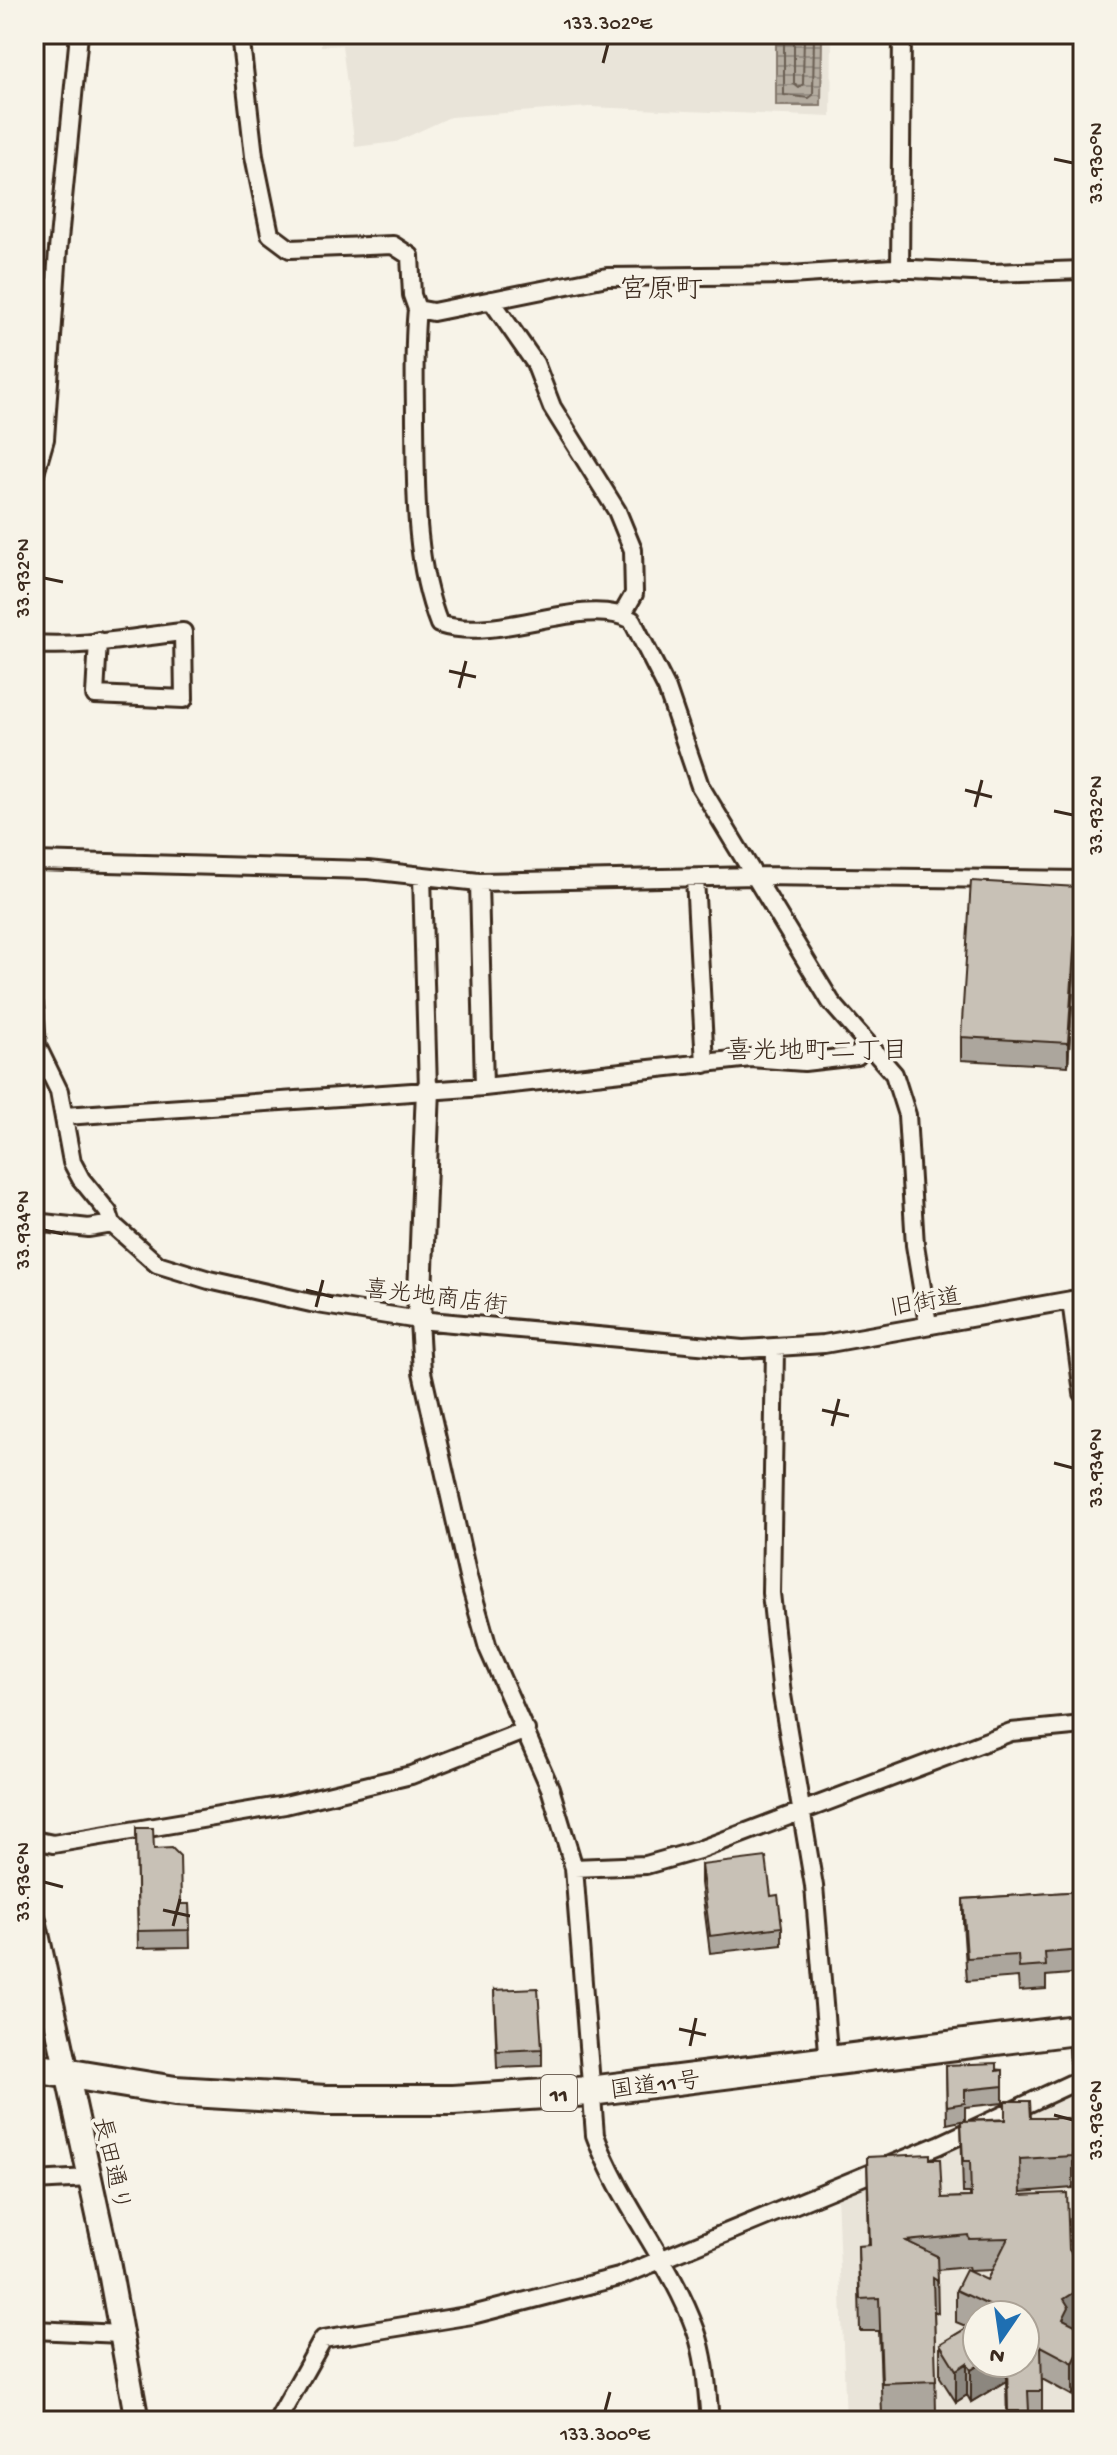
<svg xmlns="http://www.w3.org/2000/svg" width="1117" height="2455" viewBox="0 0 1117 2455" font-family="'Gochi Hand','Klee One',sans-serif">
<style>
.built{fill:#e9e4d9;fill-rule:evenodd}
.water{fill:url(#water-rules);stroke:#84786c;stroke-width:2}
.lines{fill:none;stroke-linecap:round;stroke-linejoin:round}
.shore{stroke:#6b5e52;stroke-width:2}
.street-casing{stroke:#3b2a1e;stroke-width:22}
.secondary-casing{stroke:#3b2a1e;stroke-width:28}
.highway-casing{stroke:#3b2a1e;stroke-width:34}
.street{stroke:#f7f3e8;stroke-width:16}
.secondary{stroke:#f7f3e8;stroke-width:22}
.highway{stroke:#f7f3e8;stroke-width:28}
.wall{fill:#aca69d;stroke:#3b2a1e;stroke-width:2;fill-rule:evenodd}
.shaded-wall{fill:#8c877f;stroke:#3b2a1e;stroke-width:2}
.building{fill:#c8c1b6;stroke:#3b2a1e;stroke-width:2}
.ticks{fill:none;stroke:#3b2a1e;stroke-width:3}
.labels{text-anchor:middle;stroke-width:7;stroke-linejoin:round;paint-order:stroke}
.shield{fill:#f7f3e8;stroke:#73665b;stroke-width:2}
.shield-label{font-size:22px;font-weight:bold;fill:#3b2a1e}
.street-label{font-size:24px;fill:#3b2a1e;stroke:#f7f3e8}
.neighbourhood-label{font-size:26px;fill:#3b2a1e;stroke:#f7f3e8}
.quarter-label{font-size:28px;fill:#3b2a1e;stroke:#f7f3e8}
.neatline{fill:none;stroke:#3b2a1e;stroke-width:3}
.ticks-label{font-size:20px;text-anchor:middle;fill:#3b2a1e}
</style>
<defs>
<pattern id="water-rules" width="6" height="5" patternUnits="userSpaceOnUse" patternTransform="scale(2)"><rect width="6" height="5" fill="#b4aca0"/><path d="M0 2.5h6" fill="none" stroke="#948c82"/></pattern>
</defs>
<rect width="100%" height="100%" fill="#f7f3e8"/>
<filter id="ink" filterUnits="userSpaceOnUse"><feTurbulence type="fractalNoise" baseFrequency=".0125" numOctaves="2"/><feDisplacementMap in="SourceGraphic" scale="16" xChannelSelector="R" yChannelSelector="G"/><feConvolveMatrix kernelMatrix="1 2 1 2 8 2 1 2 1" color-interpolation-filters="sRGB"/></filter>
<g filter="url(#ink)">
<path class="built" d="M320 34H832L831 117 589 107 450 117 396 142 355 147 342 45 321 46Z
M1083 2087V2403L1080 2404 1079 2421H846L837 2193ZM977 2315H1025V2363H977Z"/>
<path class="water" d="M776 36H822L821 106H776Z"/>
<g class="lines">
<path class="shore" d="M784 34V95L809 98 813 95 814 34
M794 34V84L799 88 803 84 804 34"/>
<defs>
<path id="street" d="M240 34 254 156 270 234 290 249 393 245 410 256 412 295 417 309 433 312 607 277 790 275 893 268 992 273 1083 270
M900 269 902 34
M491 300 535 363 552 407 617 511 633 550 634 594 622 615
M417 309C413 347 415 384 415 421 416 489 414 560 439 624 499 644 582 594 632 620L667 689 700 786 831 1002 894 1074 907 1115 915 1245 928 1324
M34 477 45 439 58 250 79 34
M34 644C83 648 134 637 183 632L184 699 95 695 98 641
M34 861 368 870 479 882 756 876 1083 880
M422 876 428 1089
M695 878 705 1064
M479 882 484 1087
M34 1005 37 1046 59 1091 72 1162 81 1179 108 1212 112 1224 157 1264 209 1280 311 1303 419 1320 743 1349 824 1344 1083 1298
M65 1116 484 1087 751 1058 804 1062 857 1056 866 1045
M34 1222 89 1228 112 1224
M1071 1300 1083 1393
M419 1320 422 1372 468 1577 488 1648 550 1788 574 1868 595 2135C620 2204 671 2261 696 2331 706 2360 707 2390 710 2421
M775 1349 771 1593 782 1695 814 1886 829 2063
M34 1840 53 1844 285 1805 411 1775 526 1730
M574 1868 646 1865 699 1850 1011 1732 1083 1725
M1078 2030 1081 2079
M34 2181 89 2178
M34 2330 121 2334
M277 2421 323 2339 472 2315 619 2277 939 2145 1083 2078"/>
<path id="secondary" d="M419 1320 428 1089
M34 1920 108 2261 137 2421"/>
<path id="highway" d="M34 2068 175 2091 326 2100H453L590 2091 1083 2029"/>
</defs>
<use href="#street" class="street-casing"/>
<use href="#secondary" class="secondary-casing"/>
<use href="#highway" class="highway-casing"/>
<use href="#street" class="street"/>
<use href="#secondary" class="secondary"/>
<use href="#highway" class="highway"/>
</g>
<path class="wall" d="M1078 910 1068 1066 961 1060V1037Z
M136 1828 154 1849 181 1904H189L190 1947 138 1948Z
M701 1865 771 1896 782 1927V1945L710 1953 701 1883Z
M1083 1891V1973L1046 1976V1989L1019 1991 1018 1977 967 1981 963 1922V1899Z
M494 1990 542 2049V2066L497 2068Z
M946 2065 1003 2070V2103L965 2107V2121L1031 2118 1073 2156V2188L1021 2192V2195L1069 2250 1083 2268V2319L1074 2325 1073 2396 1042 2379V2421H1007L1006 2381 971 2402 967 2395 956 2402 940 2377V2344L968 2327 956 2322V2290L987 2280 992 2270 969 2271 968 2267 937 2270 938 2313 934 2311 936 2414 882 2415 879 2331H860L858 2246H869L867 2157 930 2159 942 2198 970 2197V2193H963L961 2121 947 2124ZM977 2315H1025L977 2363Z"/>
<path class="shaded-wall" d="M1078 887V910L1068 1066V1043Z
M1083 2287V2319L1069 2328 1063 2319 1064 2299Z
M1083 2343V2375L1073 2396V2363Z
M967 2363V2395L956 2402V2370Z
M982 2363H1006V2381L971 2402V2370Z"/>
<path class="building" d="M971 881 1078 887 1068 1043 961 1037Z
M136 1828H153L154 1849 172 1848 180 1856 181 1904H189L190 1930 138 1931Z
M766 1857 771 1896 778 1895 782 1927 710 1936 701 1865Z
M1083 1891V1950L1045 1953 1046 1966 1019 1968 1018 1955 967 1958 963 1899Z
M538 1988 542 2049 497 2051 494 1990Z
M997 2063V2071L1003 2070V2086L965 2090V2103L947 2106 946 2065Z
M1005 2101H1030L1031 2118H1072L1073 2156 1020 2159 1021 2195 1067 2193 1069 2250 1083 2268V2287L1064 2299 1069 2307 1063 2319 1083 2329V2343L1073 2363 1041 2346 1042 2391H1028L1029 2411H1008L1007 2363H1025V2315H988L997 2309 956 2290 966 2270 987 2280 1008 2238 969 2239 968 2235 906 2241 937 2256 938 2281 933 2278 936 2381 882 2383 879 2298 860 2299 858 2246 870 2245 867 2157 930 2154V2159H940L942 2198 971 2197 970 2161H963L961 2121 1005 2120Z
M977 2322V2363H982L971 2370 967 2363 956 2370 940 2344Z"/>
</g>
<path class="ticks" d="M603 63 608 44M1054 159 1073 163M44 578 63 582M449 671 476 677M459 688 466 661M965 790 992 797M975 807 982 780M1054 811 1073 815M44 1230 63 1234M306 1290 333 1297M316 1307 323 1280M822 1410 849 1416M832 1426 839 1399M1054 1463 1073 1468M44 1882 63 1887M163 1910 190 1916M173 1926 180 1899M679 2029 706 2035M690 2046 696 2018M1054 2115 1073 2120M605 2411 610 2392"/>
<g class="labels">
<rect class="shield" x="541" y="2075" width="36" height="36" rx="6"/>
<g class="shield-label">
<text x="559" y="2101">11</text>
</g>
<g class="street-label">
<text transform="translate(436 1296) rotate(7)" y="8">喜光地商店街</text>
<text transform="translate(925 1301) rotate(-10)" y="8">旧街道</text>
<text transform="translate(655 2084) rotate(-7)" y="8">国道11号</text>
<text transform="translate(113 2164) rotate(77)" y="8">長田通り</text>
</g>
<g class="neighbourhood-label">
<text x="817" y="1058">喜光地町二丁目</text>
</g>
<g class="quarter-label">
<text x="661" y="297">宮原町</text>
</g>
</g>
<rect width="1117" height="2455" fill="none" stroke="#f7f3e8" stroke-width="88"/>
<g transform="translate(1001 2339) rotate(193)"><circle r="38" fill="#f7f3e8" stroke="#aca397" stroke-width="2"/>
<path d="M0-6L14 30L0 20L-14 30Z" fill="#1f6fb2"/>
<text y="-12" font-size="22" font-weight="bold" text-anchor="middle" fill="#3b2a1e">N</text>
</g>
<rect x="44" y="44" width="1029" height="2367" class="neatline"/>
<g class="ticks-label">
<text x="608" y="29">133.302°E</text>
<text transform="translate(1095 163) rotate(-90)" y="7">33.930°N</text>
<text transform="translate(22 578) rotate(-90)" y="7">33.932°N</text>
<text transform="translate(1095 815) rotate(-90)" y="7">33.932°N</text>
<text transform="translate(22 1230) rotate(-90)" y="7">33.934°N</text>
<text transform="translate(1095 1468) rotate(-90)" y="7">33.934°N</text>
<text transform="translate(22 1882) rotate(-90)" y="7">33.936°N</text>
<text transform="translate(1095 2120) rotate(-90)" y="7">33.936°N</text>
<text x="605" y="2440">133.300°E</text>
</g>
</svg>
